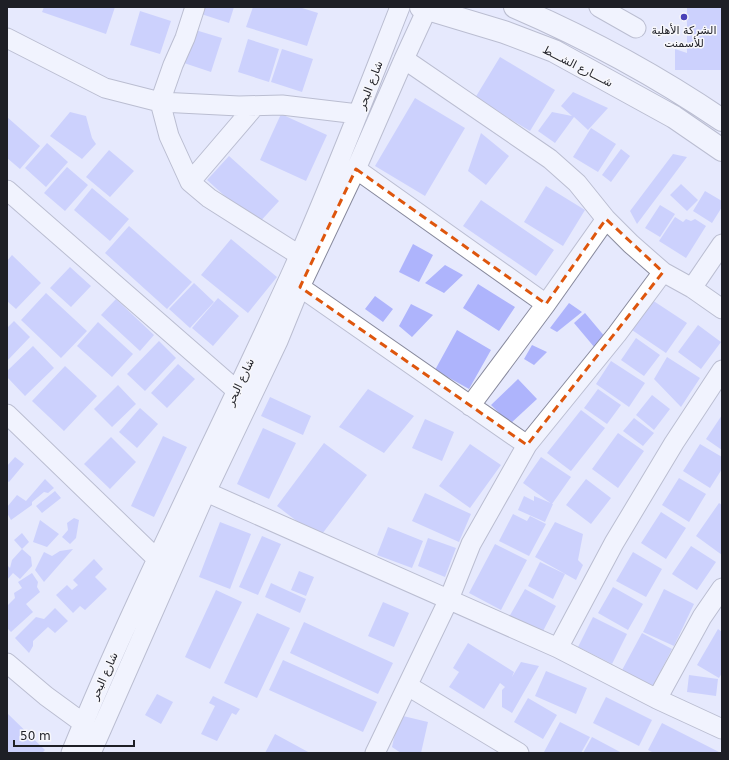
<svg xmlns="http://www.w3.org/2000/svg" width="729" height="760" viewBox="0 0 729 760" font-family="'DejaVu Sans','Noto Sans Arabic',sans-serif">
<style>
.building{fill:#aeb4fc}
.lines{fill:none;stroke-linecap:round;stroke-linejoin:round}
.minor-casing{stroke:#87899c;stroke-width:21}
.major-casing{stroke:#87899c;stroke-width:24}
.minor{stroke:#fff;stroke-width:19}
.major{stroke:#fff;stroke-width:22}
.marked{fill:none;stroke:#de560d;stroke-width:3;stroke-dasharray:8 5;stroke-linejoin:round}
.poi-dot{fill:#4a41b8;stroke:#f7f7fb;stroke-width:1.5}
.labels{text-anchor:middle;stroke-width:3;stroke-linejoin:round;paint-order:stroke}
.poi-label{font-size:11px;fill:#1e1f26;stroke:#f7f7fb}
.street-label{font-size:11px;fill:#1e1f26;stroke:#f7f7fb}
</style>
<rect width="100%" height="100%" fill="#e6e9fd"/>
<path class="building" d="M44 7H115L106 34 42 12Z
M200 7H234L229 23 198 13Z
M253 7H299L318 13 307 46 246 27Z
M687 7H722V70H675V49L687 53Z
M140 11 171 21 160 54 130 45Z
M192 29 222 38 211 72 181 62Z
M248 39 279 49 269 82 238 72Z
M282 49 313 59 302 92 271 82Z
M500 57 555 90 530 131 475 98Z
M573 92 608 108 588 130 574 117 555 143 538 131 552 112 572 116 561 106Z
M415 98 465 128 425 196 375 166Z
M70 112 86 116 92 138 96 144 82 159 50 136Z
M281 114 327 135 306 181 260 160Z
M7 117 40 146 20 169 7 158Z
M591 128 616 144 598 172 573 157Z
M481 133 509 156 486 185 468 171Z
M47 143 68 162 46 187 25 168Z
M621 149 630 156 611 182 602 175Z
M109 150 134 171 110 197 86 177Z
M673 154 687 157 637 224 630 211Z
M229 156 279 201 257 225 207 180Z
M67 167 88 185 65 211 44 193Z
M681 184 698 200 687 211 670 195Z
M546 186 585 210 563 246 524 222Z
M92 188 129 219 110 241 74 210Z
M705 191 722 201V207L712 223 693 211Z
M481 200 554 250 536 276 463 226Z
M660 205 675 214 660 237 645 228Z
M675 217 683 222 686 219 691 221 695 219 706 226 686 258 659 241Z
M129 226 192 282 167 309 105 253Z
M231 239 277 277 248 313 201 275Z
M413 244 433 255 419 282 399 272Z
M12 255 41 283 16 309 7 301V261Z
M445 265 463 275 444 293 425 283Z
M70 267 91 286 71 307 50 288Z
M194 283 214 302 190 328 169 309Z
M478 284 515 307 499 331 463 308Z
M46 293 87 331 61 358 21 320Z
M375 296 393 309 383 322 365 309Z
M218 298 239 316 213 346 192 328Z
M649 298 687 323 666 353 629 328Z
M116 299 154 335 140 351 101 315Z
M569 303 582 312 557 332 550 328Z
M411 304 433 315 412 337 399 326Z
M585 313 606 338 595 348 574 323Z
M14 321 30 337 7 361V328Z
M98 322 133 354 112 377 77 346Z
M698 325 721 342 701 369 678 352Z
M457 330 491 350 469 389 435 370Z
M636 338 660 355 644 376 621 360Z
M159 341 176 358 145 391 127 374Z
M532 345 547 352 534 365 524 359Z
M33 346 54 368 25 396 7 377V371Z
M667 357 700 378 681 407 654 379Z
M611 361 645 383 629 407 596 384Z
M178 364 195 379 167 408 151 393Z
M65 366 97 396 64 431 32 401Z
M518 379 537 399 510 424 491 405Z
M118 385 136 404 112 427 94 409Z
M368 389 414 416 384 453 339 427Z
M598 389 621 405 607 424 584 408Z
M652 395 670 409 654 430 636 415Z
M270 397 311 416 303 435 261 416Z
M140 408 158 424 137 448 119 432Z
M581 410 605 428 571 471 547 453Z
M722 415V450L706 439Z
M634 418 654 433 643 446 623 431Z
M425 419 454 432 442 461 412 448Z
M263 428 296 443 269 499 237 484Z
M618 433 644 451 618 488 592 469Z
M163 436 187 447 154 517 131 506Z
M111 437 136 462 110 489 84 464Z
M324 443 367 475 319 538 277 506Z
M470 444 501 465 470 508 439 486Z
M700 444 722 457V469L710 488 683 471Z
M15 457 24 464 9 482 7 481V466Z
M541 457 571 477 552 504 523 483Z
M679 478 706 494 689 522 662 505Z
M45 479 54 488 48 493 44 492 32 502V505L11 520 7 513V507L17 495 26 501Z
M586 479 611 498 591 524 566 505Z
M55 491 61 498 42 513 36 506Z
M425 493 471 514 459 542 412 521Z
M524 496 534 501V496L553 504 545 522 518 510Z
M719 503 722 505V555L696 536Z
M661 512 686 528 666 559 641 543Z
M513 514 527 521 530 516 546 524 529 556 499 541Z
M74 518 79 520 76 538 70 544 62 537 68 530 67 523Z
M40 520 59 534 47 547 33 542Z
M220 522 251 534 230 589 199 577Z
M555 522 583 534 578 560 583 565 576 580 535 557Z
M388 527 423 541 412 568 377 555Z
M22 533 29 542 22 549 14 540Z
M262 536 281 544 258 595 239 587Z
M428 538 456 548 445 577 418 566Z
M495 544 527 560 501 610 469 593Z
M691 546 716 562 697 590 672 574Z
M22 549 31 557 32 566 20 579 13 573 7 580V565L10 568 12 560Z
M73 549 44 582 35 570 44 552 52 556 60 551Z
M633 552 662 569 646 597 616 581Z
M94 559 103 569 95 577 107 589 85 610 80 606 73 613 56 595 67 585 72 590 78 585 73 580Z
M540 562 565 574 553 599 528 586Z
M299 571 314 577 306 596 291 590Z
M32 573 38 582 37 587 40 592 26 604 33 612 11 632 7 628V606L15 598 14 593 22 588 18 582Z
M271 583 306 599 300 613 265 597Z
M613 587 643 604 628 630 598 613Z
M525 589 556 606 541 635 509 617Z
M664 589 694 604 674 646 643 632Z
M216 590 242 602 210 669 185 657Z
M383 602 409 613 394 647 368 636Z
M55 608 68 621 55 633 48 627 33 641V646L29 653 15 638 36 617 44 619Z
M257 613 290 628 257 698 224 683Z
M593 617 627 634 612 664 578 647Z
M304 622 393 663 378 694 290 653Z
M718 629 722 632V673L719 678 697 665Z
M642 633 672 649 652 688 621 672Z
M468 643 514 672 512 677 521 662 539 666 512 713 502 707V690L505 687 500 683 484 709 449 687 459 672 453 668Z
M283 660 377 702 363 732 269 690Z
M546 671 587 688 576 714 535 696Z
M689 675 718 679 716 696 687 692Z
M157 694 173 702 161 724 145 715Z
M213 696 240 709 236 715 232 713 217 741 201 734 215 706 209 703Z
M606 697 652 720 639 746 593 723Z
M528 698 557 715 543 739 514 722Z
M7 713 45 750 42 753H7Z
M399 715 428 722 421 753H401L392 747Z
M560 722 590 737 581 753H546L544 752Z
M662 723 721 753H654L648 750Z
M275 734 310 753H265Z
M592 737 622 753H583Z"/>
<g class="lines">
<defs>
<path id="minor" d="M195 7 185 38 173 65 160 102 239 106 282 105 358 114
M599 7 636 28
M7 38 105 88 160 102 169 136 190 182 209 198 299 255
M404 59 550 159 577 183 606 219 631 244 663 272 692 288 722 309
M356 169 546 304
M190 182 255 106
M7 190 236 390
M300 287 527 445
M692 288 722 244
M470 406 546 304 606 219
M7 414 157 559
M195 487 558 648 657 699 722 729
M558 648 614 543 674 443 722 370
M7 663 46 696 83 723
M408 686 519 753
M657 699 702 617 722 588
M71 753C138 590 219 433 292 272 331 185 365 96 400 7
M91 753 206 492 278 341 300 287 356 169 404 59 428 7
M375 753 449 599 471 544 527 445 617 334 663 272"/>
<path id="major" d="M421 7 504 32 554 51 674 117 722 150
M515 7C587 38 657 76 722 120"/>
</defs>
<use href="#minor" class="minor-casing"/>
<use href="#major" class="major-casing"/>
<use href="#minor" class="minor"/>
<use href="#major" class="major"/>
</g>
<path d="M0 0H729V760H0ZM356 169 546 304 606 219 663 272 527 445 300 287Z" fill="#e6e9fd" fill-opacity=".55" fill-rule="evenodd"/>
<path class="marked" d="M356 169 546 304 606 219 663 272 527 445 300 287Z"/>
<circle class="poi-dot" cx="684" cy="17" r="4"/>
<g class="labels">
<g class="poi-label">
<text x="684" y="34">الشركة الأهلية<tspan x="684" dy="13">للأسمنت</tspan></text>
</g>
<g class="street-label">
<text transform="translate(578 66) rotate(27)" y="4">شــــارع الشـــط</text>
<text transform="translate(370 85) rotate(-69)" y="4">شارع البحر</text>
<text transform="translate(240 382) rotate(-65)" y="4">شارع البحر</text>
<text transform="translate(104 676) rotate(-66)" y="4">شارع البحر</text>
</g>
</g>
<rect width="729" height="760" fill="none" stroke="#1e1f26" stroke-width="16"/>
<path d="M14 740v6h120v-6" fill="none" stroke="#1e1f26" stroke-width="2"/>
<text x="20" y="740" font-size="12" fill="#1e1f26" stroke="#f7f7fb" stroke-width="3" paint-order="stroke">50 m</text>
</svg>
